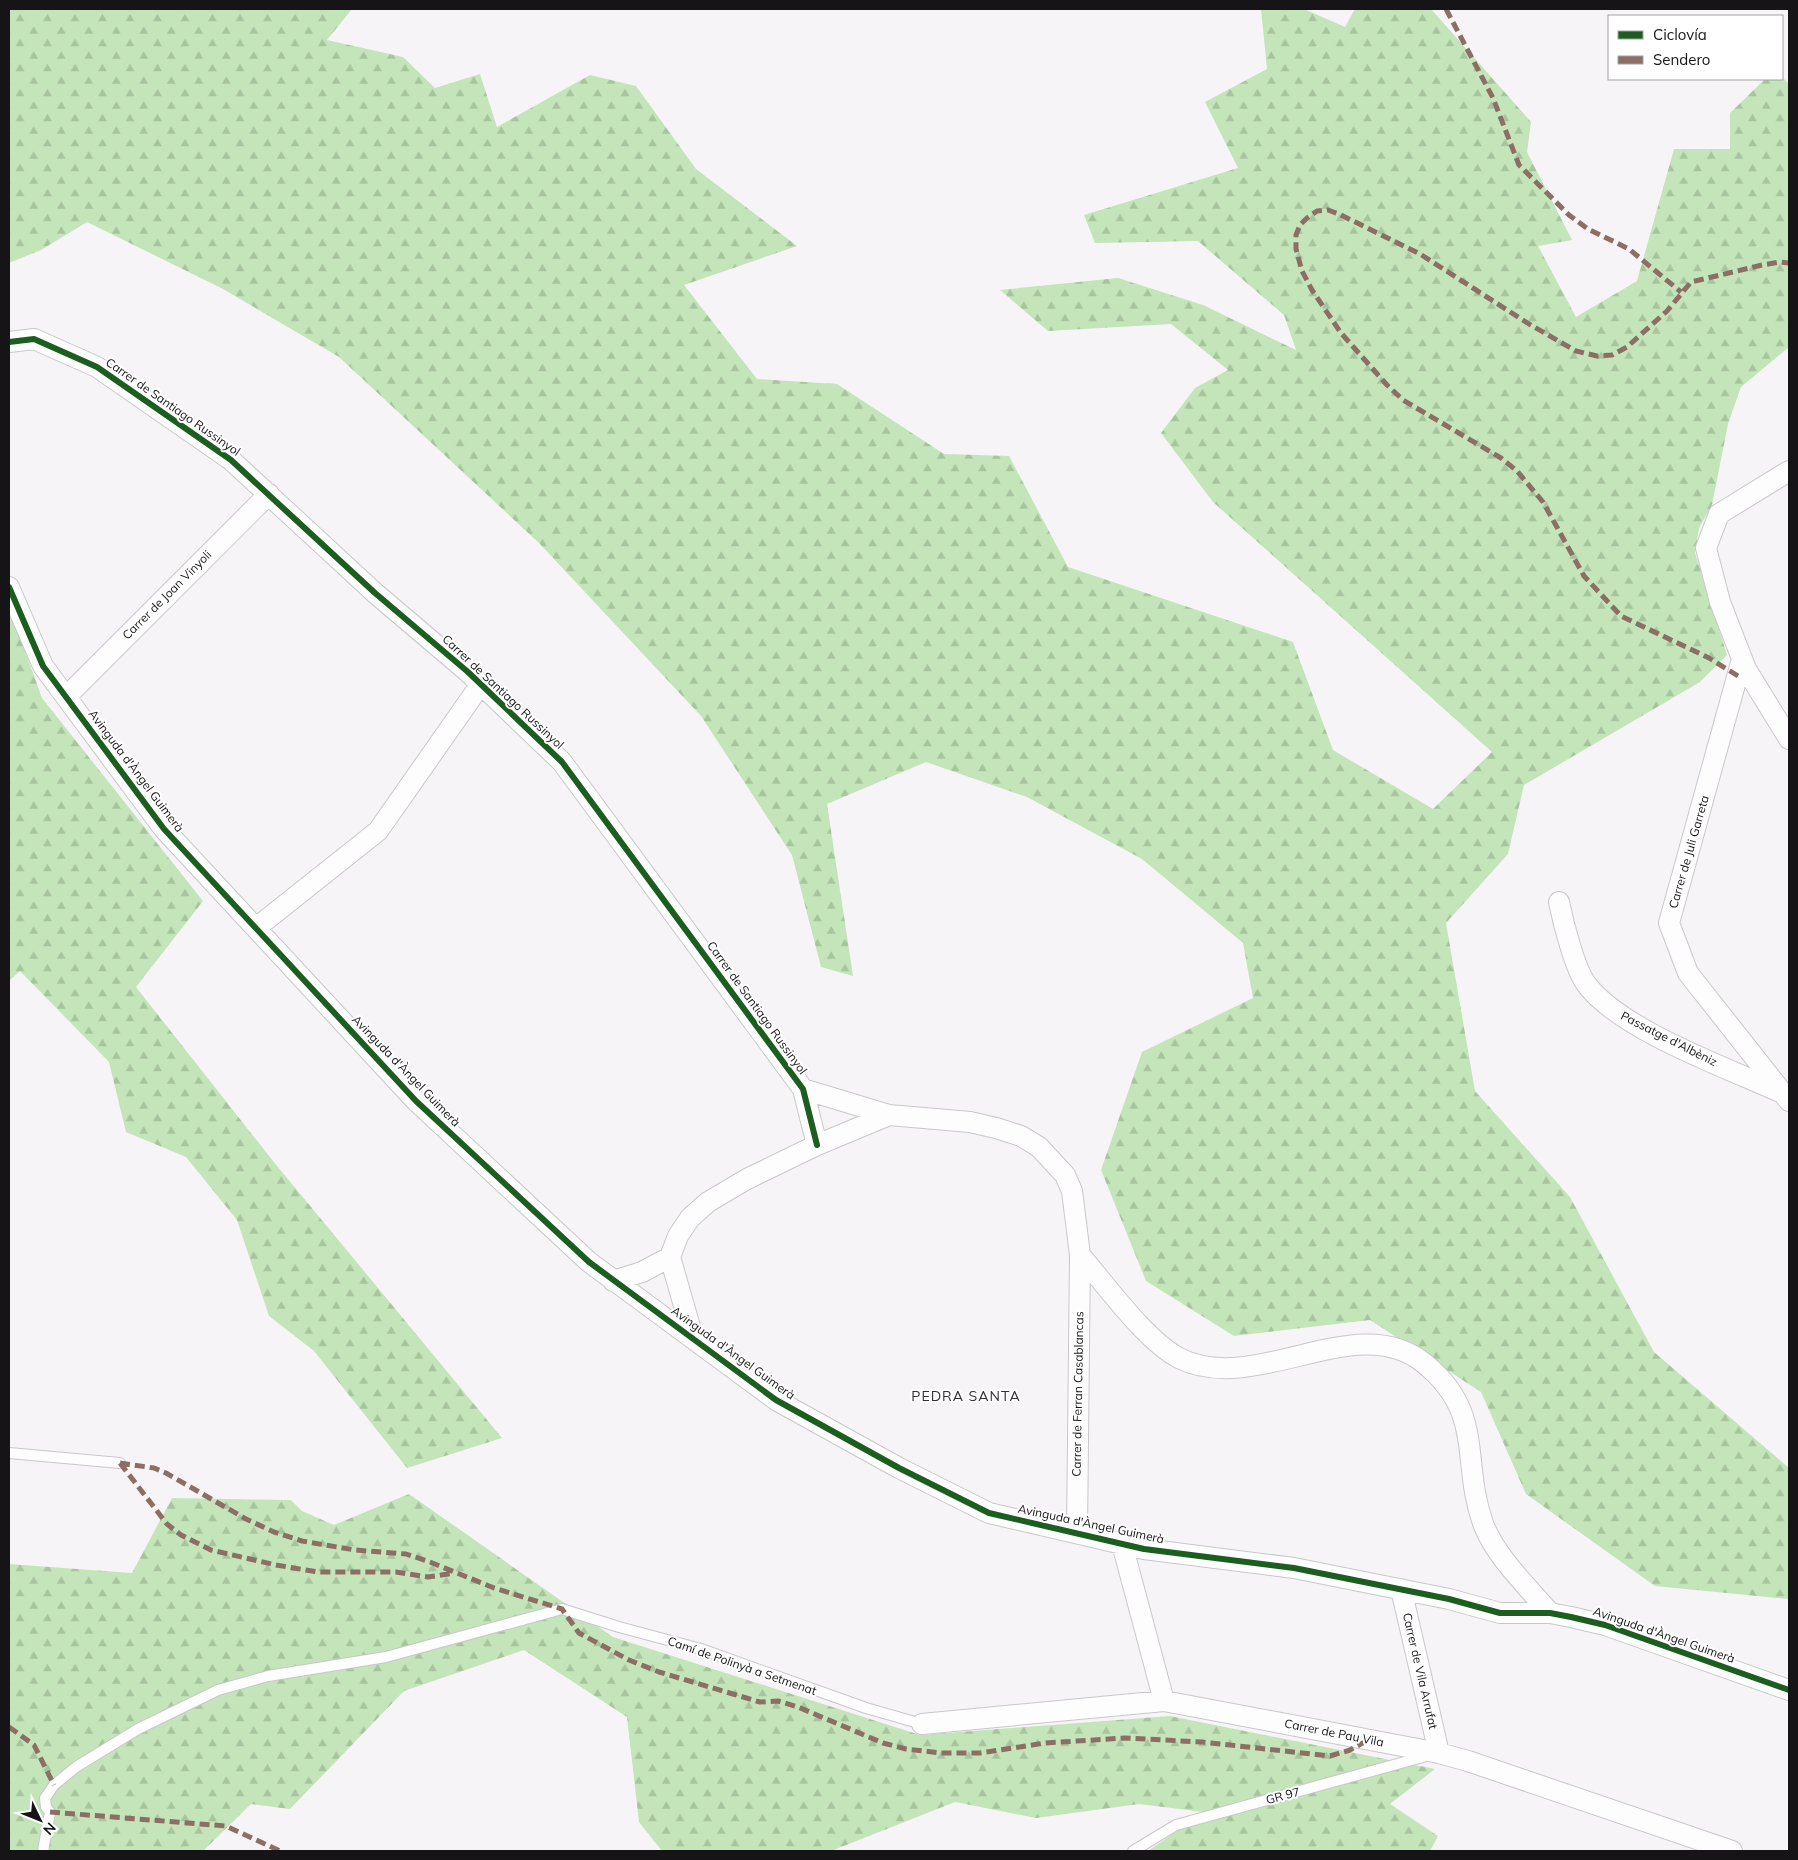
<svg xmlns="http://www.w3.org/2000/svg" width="1798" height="1860" viewBox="0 0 1798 1860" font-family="Mulish,sans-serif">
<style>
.forest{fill:url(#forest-firs)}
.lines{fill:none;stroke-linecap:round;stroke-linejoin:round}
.lane-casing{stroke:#c9c7ca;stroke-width:12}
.street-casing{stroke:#c9c7ca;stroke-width:22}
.lane{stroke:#fefdfe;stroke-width:10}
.street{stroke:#fefdfe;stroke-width:20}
.quiet{stroke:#8d6e63;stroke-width:5;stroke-dasharray:10 5;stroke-linecap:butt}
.cycleway-casing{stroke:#fff;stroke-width:9}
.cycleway{stroke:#1b5e20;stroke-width:6}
.labels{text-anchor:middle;stroke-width:4;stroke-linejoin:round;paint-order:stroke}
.street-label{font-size:12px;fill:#161416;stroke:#fff}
.neighbourhood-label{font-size:14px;letter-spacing:1px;fill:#343035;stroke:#fff}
</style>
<defs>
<pattern id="forest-firs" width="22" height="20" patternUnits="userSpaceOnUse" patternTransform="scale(1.25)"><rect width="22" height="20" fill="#c3e5b9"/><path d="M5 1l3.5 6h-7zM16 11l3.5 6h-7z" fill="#a7c49e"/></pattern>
</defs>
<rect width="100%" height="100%" fill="#f7f4f8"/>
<path class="forest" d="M9 9H352L327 40 403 57 435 88 480 74 497 127 590 75 636 86 696 169 797 246 684 285 757 379 837 384 944 454 1009 456 1068 567 1293 642 1333 750 1433 809 1492 752 1213 502 1161 433 1195 388 1228 370 1171 324 1048 331 1000 290 1118 278 1203 305 1296 350 1284 315 1198 241 1095 243 1084 215 1238 168 1205 102 1267 69 1261 9H1304L1345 27 1355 9H1431L1531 122 1527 152 1572 240 1538 246 1576 317 1637 281 1674 149H1730V113L1765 79 1782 77 1789 84V347L1741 387 1728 424 1712 505 1699 528 1695 553 1727 655 1700 682 1524 785 1508 854 1446 923 1475 1091 1570 1197 1654 1352 1789 1468V1599L1655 1586 1526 1494 1481 1392 1370 1320 1234 1336 1146 1281 1101 1170 1142 1052 1253 998 1243 943 1142 859 1027 797 926 762 827 804 853 976 821 967 792 855 701 716 539 543 339 357 223 289 87 222 41 250 9 263Z
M9 607 42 698 203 901 136 987 273 1161 502 1438 407 1468 314 1351 269 1316 237 1220 186 1157 126 1132 109 1062 20 971 9 981Z
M409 1494 613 1637 920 1735 1170 1716 1435 1769 1390 1804 1438 1836 1430 1851H1148L1204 1812 1139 1804 1036 1818 955 1802 831 1851H662L639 1822 627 1717 524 1650 404 1691 290 1809 251 1804 203 1851H9V1564L132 1573 172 1498 291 1500 302 1511 334 1525Z"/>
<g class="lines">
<defs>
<path id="lane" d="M9 1453 120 1463
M43 1851 50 1812 46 1807 45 1798 54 1785 76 1767 138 1729 218 1690 268 1676 386 1657 562 1609 619 1627 701 1649 866 1708 922 1724
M1133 1851 1176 1825 1430 1755"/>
<path id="street" d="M9 342 34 339 97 367 231 460 375 593 468 672 562 762 803 1089 817 1145
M1789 471 1719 514 1706 548 1720 602 1746 669 1789 739
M9 587 43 666 164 829 416 1101 589 1262 776 1400 899 1468 989 1513 1144 1549 1294 1568 1449 1599 1500 1613H1550L1571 1617 1605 1625 1789 1690
M1742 659 1669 923 1688 973 1789 1101
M66 697 269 494
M1559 902C1563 922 1575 970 1587 985 1621 1030 1727 1068 1780 1092
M256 928 378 831 481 684
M803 1089 889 1115 970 1122 996 1128 1021 1136 1039 1147 1065 1175 1072 1191 1080 1255 1077 1533
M1080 1255C1106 1285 1146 1341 1179 1358 1256 1397 1357 1307 1425 1364 1486 1414 1460 1462 1484 1526 1497 1558 1528 1587 1550 1613
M613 1281 642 1272 670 1257
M693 1337 670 1257 678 1236 690 1218 708 1202 747 1179 817 1145 889 1115
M1122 1544 1164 1701
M1401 1589 1439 1753
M922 1724 1164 1701 1439 1753 1468 1761 1732 1851"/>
</defs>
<use href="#lane" class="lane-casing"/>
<use href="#street" class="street-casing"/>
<use href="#lane" class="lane"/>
<use href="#street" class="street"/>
<path class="quiet" d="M1446 9 1493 98 1519 165 1569 215 1588 229 1629 249 1681 292
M1738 676 1709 658 1621 616 1584 576 1543 502 1517 471 1501 458 1403 400 1387 385 1341 333 1312 290 1302 271 1296 249V235L1300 225 1307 218 1317 211 1328 210 1339 214 1420 254 1529 324 1576 351 1597 356 1612 355 1627 347 1667 311 1691 282 1762 265 1780 262 1789 263
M120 1463 154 1468 166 1473 246 1519 274 1532 302 1541 355 1550 406 1554 430 1562 494 1588 562 1609 579 1633 629 1660 659 1672 760 1702 778 1701 798 1707 883 1743 906 1749 941 1753H980L1045 1743 1125 1738 1202 1742 1330 1756 1350 1750 1368 1740
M120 1463 167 1524 181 1535 211 1550 276 1565 318 1572H396L428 1577 454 1573
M9 1727 34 1745 54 1785
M50 1812 226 1826 280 1851"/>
<defs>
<path id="cycleway" d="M9 342 34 339 97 367 231 460 375 593 468 672 562 762 803 1089 817 1145
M9 587 43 666 164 829 416 1101 589 1262 776 1400 899 1468 989 1513 1144 1549 1294 1568 1449 1599 1500 1613H1550L1571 1617 1605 1625 1789 1690"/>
</defs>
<use href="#cycleway" class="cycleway-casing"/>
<use href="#cycleway" class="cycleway"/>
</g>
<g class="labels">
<g class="street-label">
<text transform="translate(173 407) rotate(35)" y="4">Carrer de Santiago Russinyol</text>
<text transform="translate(167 595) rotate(-45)" y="4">Carrer de Joan Vinyoli</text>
<text transform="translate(503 692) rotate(43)" y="4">Carrer de Santiago Russinyol</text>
<text transform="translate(136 771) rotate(53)" y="4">Avinguda d'Àngel Guimerà</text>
<text transform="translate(1689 852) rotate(-74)" y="4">Carrer de Juli Garreta</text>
<text transform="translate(757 1008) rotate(54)" y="4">Carrer de Santiago Russinyol</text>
<text transform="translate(1669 1039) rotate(27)" y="4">Passatge d'Albèniz</text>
<text transform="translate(406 1071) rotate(46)" y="4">Avinguda d'Àngel Guimerà</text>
<text transform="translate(733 1353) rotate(36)" y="4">Avinguda d'Àngel Guimerà</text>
<text transform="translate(1078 1394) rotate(-89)" y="4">Carrer de Ferran Casablancas</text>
<text transform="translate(1091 1524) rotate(12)" y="4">Avinguda d'Àngel Guimerà</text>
<text transform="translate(1664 1635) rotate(19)" y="4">Avinguda d'Àngel Guimerà</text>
<text transform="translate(742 1666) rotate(19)" y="4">Camí de Polinyà a Setmenat</text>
<text transform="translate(1420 1671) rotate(77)" y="4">Carrer de Vila Arrufat</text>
<text transform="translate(1334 1733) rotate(11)" y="4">Carrer de Pau Vila</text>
<text transform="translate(1283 1796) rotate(-15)" y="4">GR 97</text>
</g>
<g class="neighbourhood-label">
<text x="966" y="1401">PEDRA SANTA</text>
</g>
</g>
<rect width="1798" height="1860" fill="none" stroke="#161416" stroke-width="20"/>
<rect x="1608" y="15" width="175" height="65" fill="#ffffff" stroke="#a2a1a2"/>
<rect x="1618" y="31" width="25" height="8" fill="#1b5e20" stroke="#a2a1a2"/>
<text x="1653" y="40" font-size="15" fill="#161416">Ciclovía</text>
<rect x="1618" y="56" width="25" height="8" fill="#8d6e63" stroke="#a2a1a2"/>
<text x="1653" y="65" font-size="15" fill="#161416">Sendero</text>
<g transform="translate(40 1820) rotate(133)" stroke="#ffffff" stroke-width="4" paint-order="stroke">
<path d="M0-4L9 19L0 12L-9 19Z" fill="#161416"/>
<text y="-8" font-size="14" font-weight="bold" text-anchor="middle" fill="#161416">N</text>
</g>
</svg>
